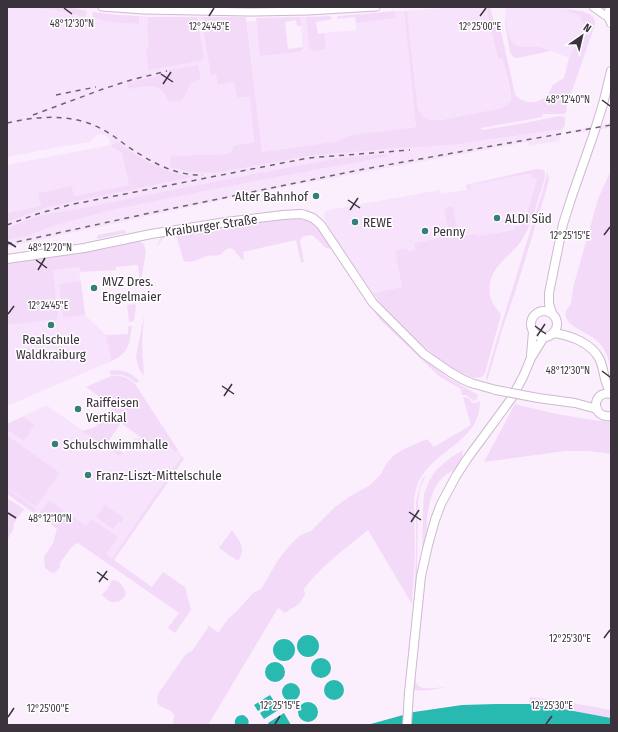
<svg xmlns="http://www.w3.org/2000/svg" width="618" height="732" viewBox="0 0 618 732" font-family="'Fira Sans Condensed',sans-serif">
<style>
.built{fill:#f8e3fc}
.green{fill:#f4daf9}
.water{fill:#28b9b0}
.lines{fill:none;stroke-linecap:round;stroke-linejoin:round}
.tertiary-casing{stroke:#ceb9d1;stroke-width:9}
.secondary-casing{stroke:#ceb9d1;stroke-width:10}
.tertiary{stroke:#fff;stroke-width:7}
.secondary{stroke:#fff;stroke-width:8}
.rail{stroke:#6c636d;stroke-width:1.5;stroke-dasharray:5 5;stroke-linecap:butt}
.secondary-bridge-casing{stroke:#ceb9d1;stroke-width:10;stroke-linecap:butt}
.secondary-bridge{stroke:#fff;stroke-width:8}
.ticks{fill:none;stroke:#3b333c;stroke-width:1.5}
.poi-dot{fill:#367e78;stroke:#fff;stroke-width:1.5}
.labels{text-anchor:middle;stroke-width:3;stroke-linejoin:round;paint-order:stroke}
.poi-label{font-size:13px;fill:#3b333c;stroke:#fff;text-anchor:start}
.street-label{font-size:13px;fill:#3b333c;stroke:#fff}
.ticks-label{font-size:10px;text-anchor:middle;fill:#3b333c;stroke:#fff;stroke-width:3;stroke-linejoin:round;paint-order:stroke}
</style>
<rect width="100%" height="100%" fill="#fbeefd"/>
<path class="built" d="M7 7H29L59 11 119 23 139 24V16L148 17 147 32 149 46V70L204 59 197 17H201L211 74H216L234 81 250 97 254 143 234 146 230 153 216 155H192L185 156 176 155 170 167 181 170 189 172 217 173 308 156 338 153 398 148 422 147 483 141 563 129 559 141 529 146 528 142 258 192 7 247V215L9 222 48 207 192 177 169 171 155 165 118 142 112 147 122 152 129 185 74 196 72 186 39 193 41 206 7 213V165L111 145 109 138 104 135 100 134 97 135 90 142 64 146 7 157Z
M456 7H486L498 59 502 58 511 98 508 104 502 108 441 120H430L423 116 418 110 407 11Z
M506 7H554L568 9V11L569 14 570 11 582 16V20L584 24 569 58 544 48 537 47H523L513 43 510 38 505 18Z
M395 11H404L416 127 351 135 339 141 262 152 247 22 256 21 261 56 300 52 302 51 303 47 300 17H306L309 47 310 49 313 51 326 49 324 33 356 30V23L395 18Z
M611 123V128L569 134 570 131Z
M532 173 533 178 537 179 527 213 521 226 514 230 478 236 477 234 462 237 458 233 453 206 444 208 449 236 414 243 415 250 407 252V249L402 287 373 293 328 227 324 218V214L325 212 328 210 440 190H441L440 192 442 194 470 189 469 185Z
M78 263 85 315 106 335 111 360 109 361V362L7 406V271Z
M46 405 118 455 123 454 134 439 140 438 154 447 158 440 176 452 178 450 182 456 112 558 80 536 49 500 38 515 7 494V434L9 431 24 441 35 425 24 416Z"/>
<path class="green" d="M29 7H70L87 11 86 17 59 11Z
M486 7H490L494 21 499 20 500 27 515 94C522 104 538 105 546 96 550 93 551 88 553 85 556 82 561 80 564 78L569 58 584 24 583 22 580 19 581 16 570 12 569 15 568 9C578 11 597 11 595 25L567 105 566 113 562 114H543L542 117 481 128 482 130 525 123 559 116 565 117V125L563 129 459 144 422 147 398 148 308 156 217 173 189 172 170 167 171 156 176 155 185 156 192 155H216L230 153 234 146 254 142 250 97H237L234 82 218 85 216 74 211 75 201 17H246L262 152 339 141 351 135 416 127 404 11H407L418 110 423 116 430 120H441L502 108C506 105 510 103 511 99 512 94 504 65 502 59H498Z
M395 11 396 18 356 23 355 17 337 19 338 16Z
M93 12 117 15 139 16V24L119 23 92 18Z
M330 16 332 19 316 22 318 34 324 33 326 49 313 51 310 49 309 47 306 17Z
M148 17H197L204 58 200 61 149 70 146 51 149 46 147 32Z
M300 17 301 26H297L296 20 285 22 288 49 303 47V49L300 52 260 56 256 18Z
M505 18C507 25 508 34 511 40 516 49 529 46 538 47 542 47 546 49 550 51L518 58C514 58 512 56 510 52L505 24Z
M198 65 201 79C190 82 191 82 187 92 186 95 183 97 181 100L169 102C159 80 148 86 128 89L127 83 169 73V70Z
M118 142C130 150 142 159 155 165 167 171 180 174 193 177L48 207 8 222H7H8L7 213 41 206 38 193 72 186 74 196 129 185 122 153 112 147 111 145Z
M384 154 389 156 214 189 107 211 52 226 28 236 7 240V228L38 216 94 206 152 194 338 158Z
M539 169 544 170C547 176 542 187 540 194 535 209 531 226 522 240 516 249 507 256 499 265 491 274 487 287 491 299 493 305 498 310 501 315L485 373C474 396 404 329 394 319 386 311 379 302 373 293L402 287 395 251 407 248 408 252 415 250 414 243 449 236 444 208 453 206 458 233 461 232 462 236 477 234 478 236 514 230V227L521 226 519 215 527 213 537 179 533 178 532 173 470 185V189L468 190 466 186V185L532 170Z
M611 170V368C608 358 605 347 596 340 589 333 568 327 566 317 565 315 566 313 566 311L571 304 573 288 598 199Z
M547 172 549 178 548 184 517 286 502 330 488 378 487 381 486 377 497 339 544 186Z
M292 218C316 220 320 230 332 247L330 249 326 248 318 240 312 235 305 236 302 237 300 241 304 262H301L296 240 243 252 244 259 243 260H242L233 249C224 247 225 253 219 255 215 256 210 255 206 256 202 257 201 259 197 260 194 262 188 261 184 262L176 235 163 238 157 247 161 237 165 234 262 221Z
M123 230 126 231V233L97 239V237L98 235Z
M136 240 139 241 144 244 146 252 141 281H137V277H139L138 265 116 267V270L80 272 79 267 53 270 58 319 7 325V262Z
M81 281 85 315 63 317V311L59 308V304L61 300 59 284Z
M365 297 424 357 434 367 447 377 478 395 477 399 474 401 466 395H462L461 389 440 377 379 319Z
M135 304 136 306 134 321 129 322 127 305Z
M144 315 142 343 144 376 139 369 136 357Z
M128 326H132C129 346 129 354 109 362V361L111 360 106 335 128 334Z
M117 370C126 371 133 374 139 381L136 383C129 376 121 373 111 375L109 371Z
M111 376C121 375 128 377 135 384L178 450 176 452 159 440 154 447 121 423 108 442 124 453 121 455H118L82 431 93 428 107 417 113 407 86 387Z
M463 397 468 398 473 403H476L479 401 480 403C478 450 417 450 414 502L415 556 412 604 368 530C346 548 321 566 304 589L305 595 299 604 285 613 278 608 208 725H173C173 722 174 718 174 715 171 706 153 711 158 694L186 654 192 651 209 626 219 633 220 630 228 619 237 611 253 593 261 589 278 560 290 545 299 536 311 531 335 507 352 495 369 486 381 474 386 464 394 455 404 449 427 439 434 447 471 425Z
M515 404C547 412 578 419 611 422V454L589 451H565L484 462Z
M24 416 35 425 24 441 9 431 7 434V424Z
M8 436 60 473 36 507 7 487Z
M463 450 460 468C436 475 431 493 427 517L425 585 415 679C416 682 417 685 420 687 426 690 443 687 450 686 440 688 423 693 413 689L422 556 423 509 424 494 429 481 436 470 450 458Z
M182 456 184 459 114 560 152 587 163 572 185 587 191 610 175 633 168 628 179 613 78 543 75 544 71 548 60 563V567L56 572 52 573 45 568 44 557 53 543 57 529 38 515 49 500 86 526 91 519 118 537 106 554 112 558Z
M426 475 420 488 418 502 417 579 416 595 414 600 416 556V502L420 485 423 478Z
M7 488 36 509 34 513 7 494Z
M7 498 24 509 14 523 13 530 7 540Z
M105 505 124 518 121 523 119 522 113 529 96 517Z
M232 530C239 541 247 548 238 561L219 548Z
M112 580C120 580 124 587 126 594 124 598 123 599 119 601 111 604 108 601 102 595L103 593 107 590Z
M530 697 556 700 611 710V718L552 707 529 704Z"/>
<path class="water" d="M297 646a11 11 0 1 1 22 0a11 11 0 1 1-22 0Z
M273 650a11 11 0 1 1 22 0a11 11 0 1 1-22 0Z
M311 668a10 10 0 1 1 20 0a10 10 0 1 1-20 0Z
M265 672a10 10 0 1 1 20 0a10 10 0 1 1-20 0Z
M324 690a10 10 0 1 1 20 0a10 10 0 1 1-20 0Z
M282 692a9 9 0 1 1 18 0a9 9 0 1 1-18 0Z
M270 695 274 701 258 711 254 705Z
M298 712a10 10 0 1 1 20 0a10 10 0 1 1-20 0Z
M275 703 280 709 264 719 260 713Z
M496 704H529L552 707 611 718V725H367L414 712 462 705Z
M284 713 291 725H269L268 723Z
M243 715C247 717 250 720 248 725H235C234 719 237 715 243 715Z"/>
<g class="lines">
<defs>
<path id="tertiary" d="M102 7 144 10 249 12 308 11 376 7
M593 7 609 18"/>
<path id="secondary" d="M610 7 608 15 611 23
M7 259 84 248 151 234 226 222 283 215 301 214 305 215 313 218 321 225 373 303 424 354 450 372 462 379 471 383 496 390
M531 324a13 13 0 1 1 26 0a13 13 0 1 1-26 0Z
M552 313 549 304V293L563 224 572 196 593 136 603 104 611 71
M553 333C570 335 592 343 600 360 605 372 603 381 611 393
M531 355 533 332
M611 394C591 390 591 419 611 416
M538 398 575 403 597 409
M407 725 409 693 421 576 428 545 435 520 441 504 456 476 467 459 511 399 523 377 531 358 544 337"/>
</defs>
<use href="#tertiary" class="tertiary-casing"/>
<use href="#secondary" class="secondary-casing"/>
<use href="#tertiary" class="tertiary"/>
<use href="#secondary" class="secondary"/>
<path class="rail" d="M56 95 96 87
M33 115 103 89 131 80 167 71
M7 123C34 117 61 114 88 123 103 128 115 137 127 146 149 161 175 176 203 175
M7 225 37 214 69 205 308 158 410 150
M7 244 150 213 359 170 503 144 611 125"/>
<defs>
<path id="secondary-bridge" d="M496 390 538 398"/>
</defs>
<use href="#secondary-bridge" class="secondary-bridge-casing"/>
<use href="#secondary-bridge" class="secondary-bridge"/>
</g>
<path class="ticks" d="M64 8 72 14M209 16 214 8M480 16 486 8M161 74 173 82M163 84 171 72M602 100 610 106M348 200 360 208M350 210 358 198M604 235 610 227M8 242 16 247M36 260 47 268M38 270 45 258M8 314 14 306M535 326 546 334M537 336 545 324M602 371 610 377M222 386 234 394M224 396 232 384M409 512 421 520M8 513 16 518M411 522 419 510M97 572 108 580M99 582 107 571M604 638 610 630M8 717 14 708M275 724 280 716M546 724 552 716"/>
<g class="poi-dot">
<circle cx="316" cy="196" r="4"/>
<circle cx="497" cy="218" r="4"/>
<circle cx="355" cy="222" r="4"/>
<circle cx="425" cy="231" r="4"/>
<circle cx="94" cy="288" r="4"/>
<circle cx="51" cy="325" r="4"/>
<circle cx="78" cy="409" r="4"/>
<circle cx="55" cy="444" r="4"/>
<circle cx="88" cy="475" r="4"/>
</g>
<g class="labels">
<g class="poi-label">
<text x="308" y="201" text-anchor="end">Alter Bahnhof</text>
<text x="505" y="223">ALDI Süd</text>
<text x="363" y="227">REWE</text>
<text x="433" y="236">Penny</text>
<text x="102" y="286">MVZ Dres.<tspan x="102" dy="15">Engelmaier</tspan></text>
<text x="51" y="344" text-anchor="middle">Realschule<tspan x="51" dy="15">Waldkraiburg</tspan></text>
<text x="86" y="407">Raiffeisen<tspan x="86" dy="15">Vertikal</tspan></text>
<text x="63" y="449">Schulschwimmhalle</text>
<text x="96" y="480">Franz-Liszt-Mittelschule</text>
</g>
<g class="street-label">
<text transform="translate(211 225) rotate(-8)" y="5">Kraiburger Straße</text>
</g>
</g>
<g class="ticks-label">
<text x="72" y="27">48°12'30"N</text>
<text x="209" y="30">12°24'45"E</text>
<text x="480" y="30">12°25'00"E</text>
<text x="568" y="103">48°12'40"N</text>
<text x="570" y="239">12°25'15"E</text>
<text x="50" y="251">48°12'20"N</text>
<text x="48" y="309">12°24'45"E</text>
<text x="568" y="374">48°12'30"N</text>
<text x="50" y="522">48°12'10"N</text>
<text x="570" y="642">12°25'30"E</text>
<text x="280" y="709">12°25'15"E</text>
<text x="552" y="709">12°25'30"E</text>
<text x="48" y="712">12°25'00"E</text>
</g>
<rect width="618" height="732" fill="none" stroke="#3b333c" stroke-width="16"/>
<g transform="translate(582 36) rotate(34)" stroke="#ffffff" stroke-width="3" paint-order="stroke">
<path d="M0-3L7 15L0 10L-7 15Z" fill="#3b333c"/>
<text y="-6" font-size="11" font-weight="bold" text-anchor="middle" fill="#3b333c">N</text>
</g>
</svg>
